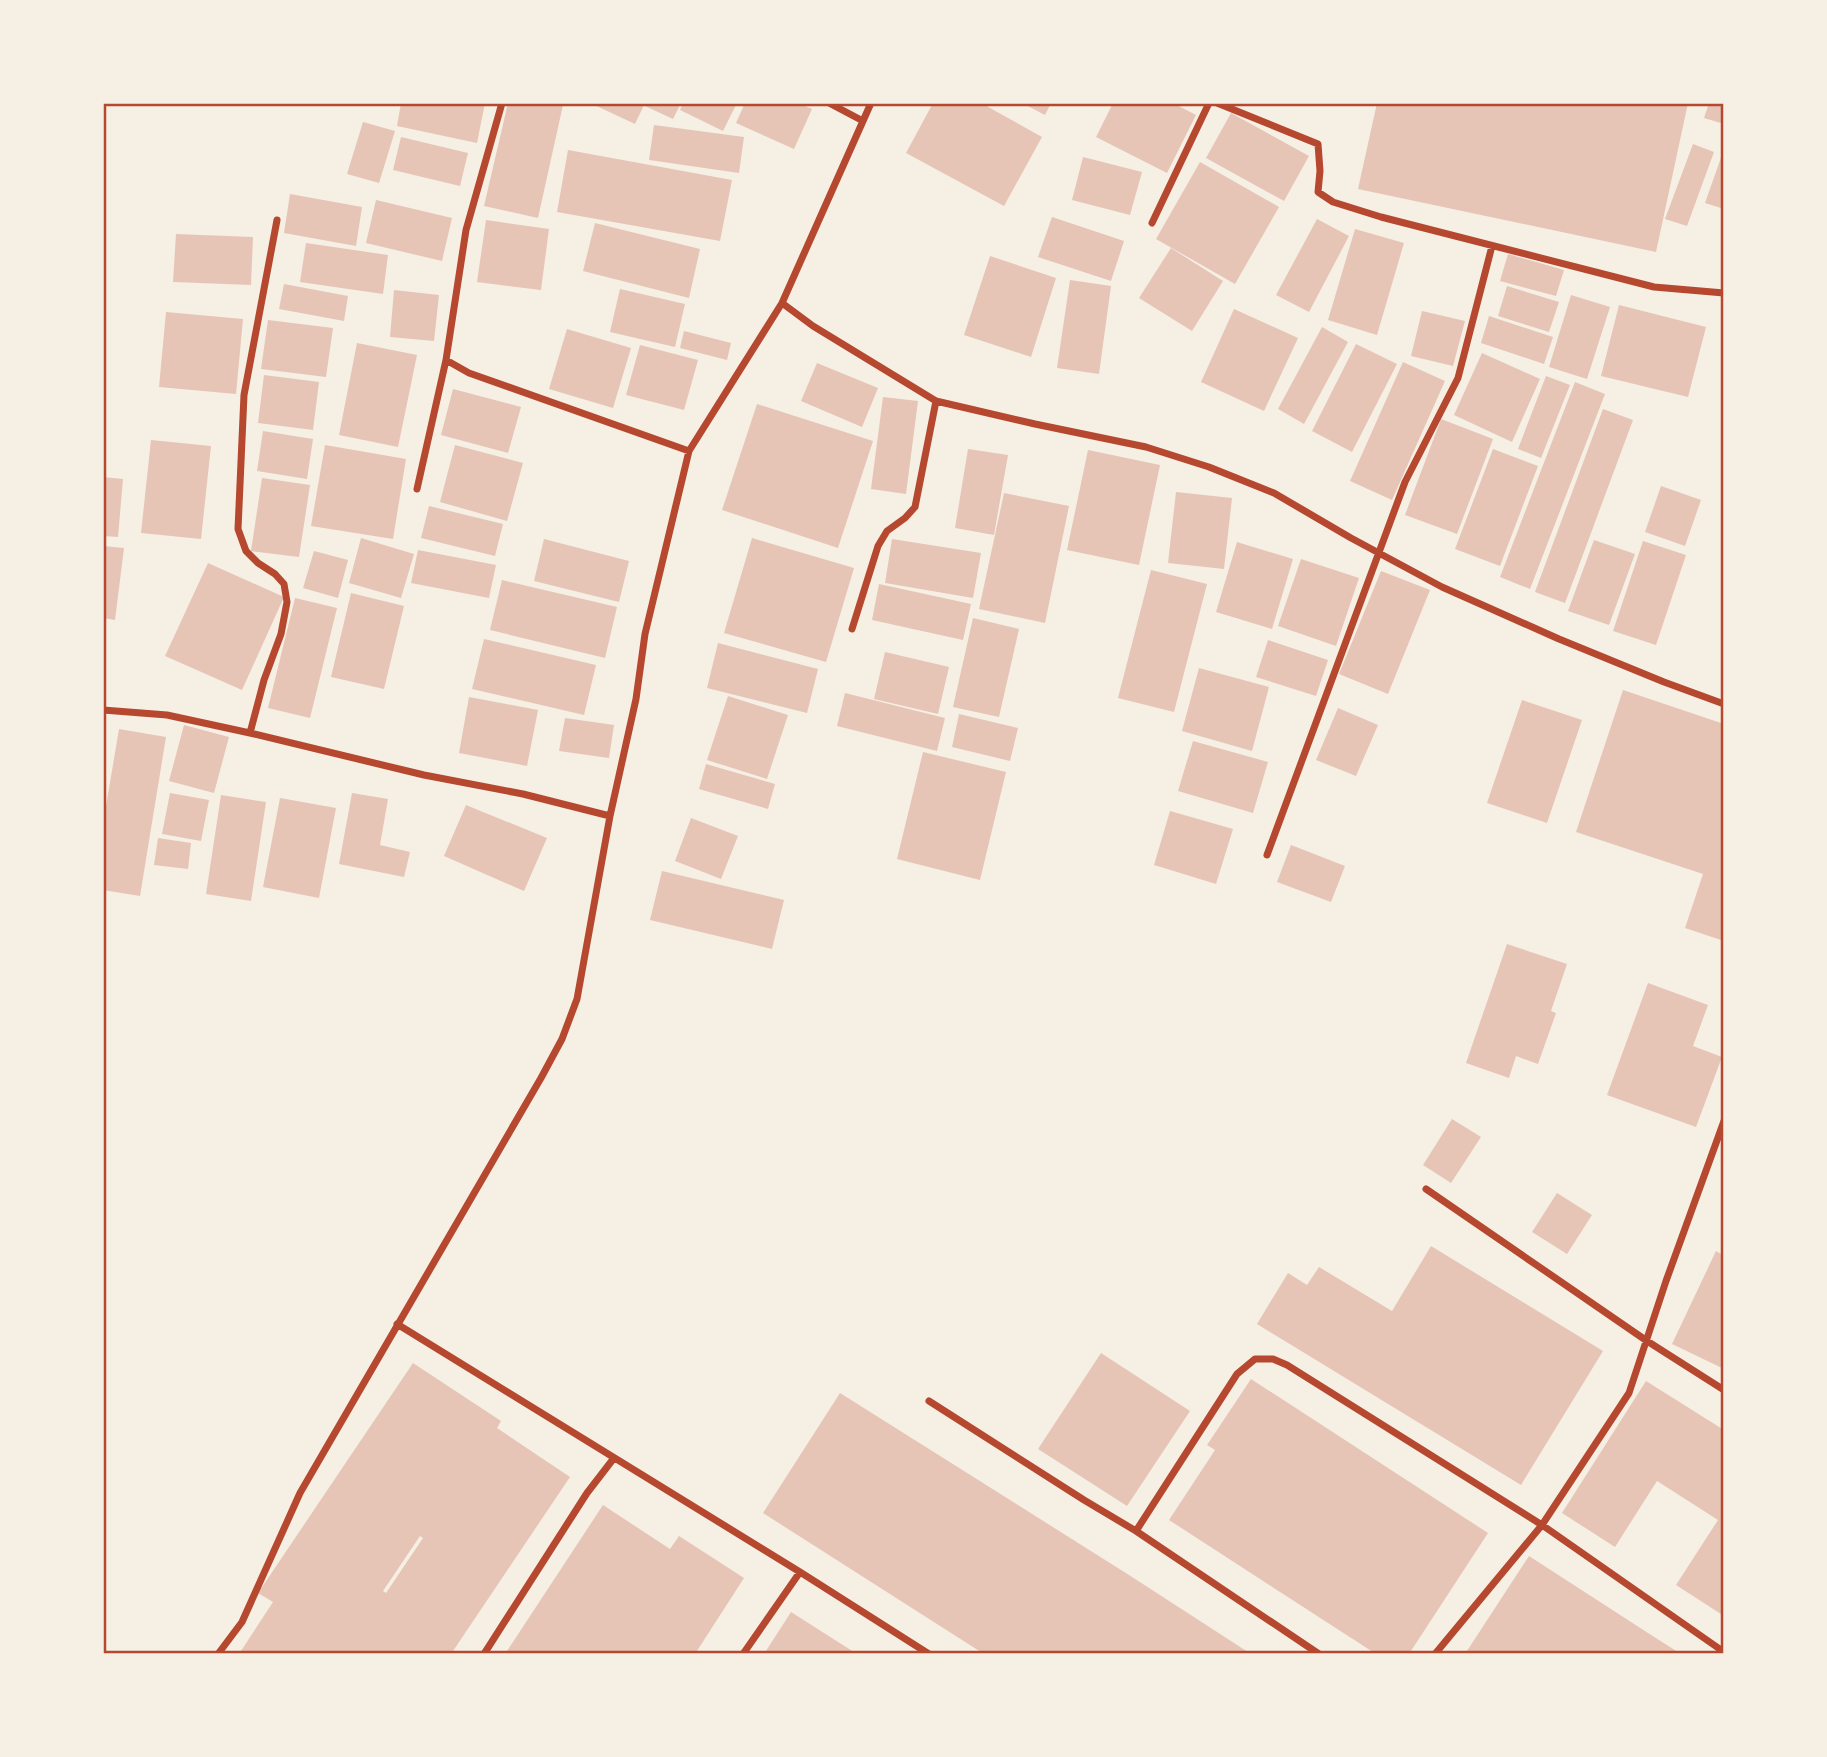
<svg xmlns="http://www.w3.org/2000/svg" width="1827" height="1757" viewBox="0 0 1827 1757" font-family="'Roboto Serif',serif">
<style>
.building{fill:#e6c5b7;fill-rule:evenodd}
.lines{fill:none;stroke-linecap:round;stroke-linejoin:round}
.minor{stroke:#b5482f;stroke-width:7}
.neatline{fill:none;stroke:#b5482f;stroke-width:2.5}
</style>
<rect width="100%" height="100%" fill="#f6efe4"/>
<path class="building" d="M401 103H485L477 143 397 126Z
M508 103H554L563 105 538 218 484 206Z
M590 103H645L635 124Z
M646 103H681L673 119 645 106Z
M683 103H737L723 131 680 110Z
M745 103H798L812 109 794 149 736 123Z
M933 103H981L1042 137 1004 206 906 153Z
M1022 103H1051L1045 115Z
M1113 103H1173L1196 115 1167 173 1096 137Z
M1377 103H1688L1656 252 1358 189Z
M1709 103H1724V124L1704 118Z
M1231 113 1309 156 1284 201 1206 158Z
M363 122 395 131 379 183 347 174Z
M654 125 744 137 739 173 649 160Z
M401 137 468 153 460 186 393 170Z
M1693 144 1714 152 1687 226 1665 219Z
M1724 149V209L1705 203Z
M568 150 732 180 720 241 557 212Z
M1083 157 1142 172 1130 215 1072 200Z
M1200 162 1279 207 1235 284 1156 239Z
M290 194 362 207 356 246 284 233Z
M376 200 452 218 442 261 366 243Z
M1052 217 1124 241 1111 281 1038 257Z
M1317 219 1349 236 1309 312 1276 295Z
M486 220 549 229 541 290 477 282Z
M595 223 700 249 689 298 583 271Z
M1355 229 1404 243 1377 335 1328 320Z
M176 234 253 237 251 285 173 282Z
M306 243 388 255 383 294 300 282Z
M1171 248 1223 281 1192 331 1139 298Z
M1508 254 1564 270 1556 296 1500 281Z
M990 256 1056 278 1031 357 964 335Z
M1070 280 1111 286 1099 374 1057 368Z
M284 284 348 296 344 321 279 309Z
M1507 286 1559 302 1549 332 1498 316Z
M620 289 685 304 675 347 610 332Z
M394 290 439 295 434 341 390 337Z
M1571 295 1610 307 1587 379 1549 367Z
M1619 305 1706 327 1688 397 1601 376Z
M1234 309 1298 338 1264 411 1201 382Z
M1422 311 1465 321 1453 366 1411 356Z
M166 312 243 319 236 394 159 387Z
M1489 316 1553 337 1544 364 1481 343Z
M268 320 333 328 326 377 261 369Z
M1322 327 1348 342 1304 424 1278 409Z
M567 329 631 348 613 408 549 389Z
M684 331 731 343 727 360 680 348Z
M357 343 417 355 398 447 339 435Z
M1356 344 1397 364 1352 452 1312 431Z
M640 345 698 360 684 410 626 395Z
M1482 353 1540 379 1512 442 1454 415Z
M1403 362 1445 381 1392 500 1350 481Z
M817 363 878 388 862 427 801 401Z
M264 375 319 382 313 430 258 423Z
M1546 376 1570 385 1541 458 1518 449Z
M1575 382 1605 394 1530 589 1500 577Z
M453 389 521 407 508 453 441 435Z
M883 397 918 401 906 494 871 489Z
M757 404 873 441 838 548 722 510Z
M1603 409 1633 420 1565 603 1535 592Z
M1441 419 1493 439 1457 534 1405 515Z
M263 431 313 439 307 479 257 471Z
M151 440 211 446 201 539 141 533Z
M325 445 406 459 393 539 311 526Z
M455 445 523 463 507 521 440 502Z
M968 449 1008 455 994 535 955 528Z
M1493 449 1538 466 1500 566 1455 549Z
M1088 450 1160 465 1139 565 1067 550Z
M103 477 123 479 118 537 103 536Z
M262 478 310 485 299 557 251 551Z
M1661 486 1701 500 1685 546 1645 532Z
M1176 492 1232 498 1224 569 1168 563Z
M1004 493 1069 506 1045 623 979 609Z
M429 506 503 524 495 556 421 538Z
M361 538 414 554 401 598 349 583Z
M752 538 854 568 826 662 724 633Z
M544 539 629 561 619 602 534 581Z
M892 539 981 553 973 598 885 583Z
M1594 540 1635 554 1609 625 1568 611Z
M1643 541 1686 555 1656 645 1613 631Z
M1237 542 1293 559 1272 629 1216 612Z
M103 546 124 548 115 620 103 618Z
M418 550 496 565 489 598 411 583Z
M314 551 348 560 338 598 303 588Z
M1301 559 1359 578 1336 646 1278 626Z
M208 563 284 597 242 690 165 656Z
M1151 570 1207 584 1174 712 1118 698Z
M1381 571 1430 590 1388 694 1339 674Z
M502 580 617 607 605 658 490 630Z
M879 584 971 604 963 640 872 620Z
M351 593 404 606 384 689 331 677Z
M295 598 337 608 310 718 268 708Z
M973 618 1019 629 999 717 953 707Z
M484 639 596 665 584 715 472 689Z
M1268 640 1328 660 1316 696 1256 677Z
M718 643 818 669 807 713 707 688Z
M885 652 949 667 938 714 874 699Z
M1199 668 1269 687 1252 751 1182 731Z
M1623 690 1724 724V941L1685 928 1703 874 1576 832Z
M845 693 945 718 937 751 837 726Z
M728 696 788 715 767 779 707 760Z
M469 697 538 710 527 766 459 753Z
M1522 700 1582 720 1547 823 1487 803Z
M1338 708 1378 725 1356 776 1316 760Z
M959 714 1018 728 1010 761 952 747Z
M565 718 614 725 609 758 559 751Z
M184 725 229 737 214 793 169 781Z
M119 729 166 737 140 896 103 890V824Z
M1193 741 1268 762 1253 813 1178 791Z
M923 752 1006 772 980 880 897 859Z
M706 764 775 784 768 809 699 789Z
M170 793 209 800 201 841 162 834Z
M352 793 388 799 380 845 410 852 404 877 339 864Z
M221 795 266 802 251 901 206 894Z
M280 798 336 808 319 898 263 887Z
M466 805 547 838 524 891 444 856Z
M1170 811 1233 829 1216 884 1154 865Z
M691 818 738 836 721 879 675 861Z
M158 838 191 843 188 869 154 865Z
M1291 845 1345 866 1331 902 1277 882Z
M662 871 784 900 772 949 650 920Z
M1507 944 1567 964 1551 1011 1556 1013 1538 1064 1516 1056 1509 1078 1466 1063Z
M1648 983 1708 1005 1693 1046 1722 1057 1696 1127 1607 1095Z
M1452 1119 1481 1137 1451 1183 1423 1165Z
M1557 1193 1592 1215 1567 1254 1532 1232Z
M1431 1246 1603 1351 1521 1485 1257 1324 1288 1273 1307 1285 1319 1267 1392 1311Z
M1724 1247V1369L1672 1344 1716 1251 1721 1254Z
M1101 1353 1190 1411 1127 1506 1038 1449Z
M413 1363 501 1421 497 1428 570 1477 451 1654H239L273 1602 258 1593ZM420 1536 423 1538 386 1593 383 1591Z
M1251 1379 1488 1533 1409 1654H1376L1169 1520 1215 1450 1207 1445Z
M1646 1381 1724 1430V1616L1676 1585 1718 1520 1657 1481 1615 1547 1562 1513Z
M840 1393 1129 1575 1251 1654H984L763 1513Z
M603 1505 670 1549 679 1536 744 1578 695 1654H505Z
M1529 1556 1648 1633 1681 1654H1465Z
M791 1612 857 1654H764Z"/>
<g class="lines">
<path class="minor" d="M502 103 466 230 446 360 469 373 689 451
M829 103 863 121
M1217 103 1318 144 1320 171 1318 192 1333 202 1381 217 1654 287 1724 293
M1152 223 1209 103
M782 303 813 326 936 401 1035 424 1146 447 1209 467 1274 493 1351 538 1442 587 1559 639 1664 682 1724 704
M417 489 446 360
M852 629 878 546 887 531 905 518 915 507 936 401
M103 710 167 715 250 733 424 775 523 794 610 816
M250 733 264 680 281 634 287 602 284 584 275 574 258 563 246 551 238 529 244 395 277 220
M1267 855 1405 482 1458 378 1492 246
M1426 1189 1647 1341 1724 1390
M397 1324 800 1572 929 1654
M929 1401 1084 1500 1136 1531 1319 1654
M1136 1531 1237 1374 1255 1359H1273L1287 1365 1542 1525 1724 1652
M218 1654 242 1622 300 1493 541 1078 562 1039 577 999 610 816 636 699 645 634 689 451 782 303 871 103
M484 1654 587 1493 614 1458
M743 1654 800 1572
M1435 1654 1542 1525 1629 1393 1666 1281 1724 1121"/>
</g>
<rect width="1827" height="1757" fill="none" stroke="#f6efe4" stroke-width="210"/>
<rect x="105" y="105" width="1617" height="1547" class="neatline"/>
</svg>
